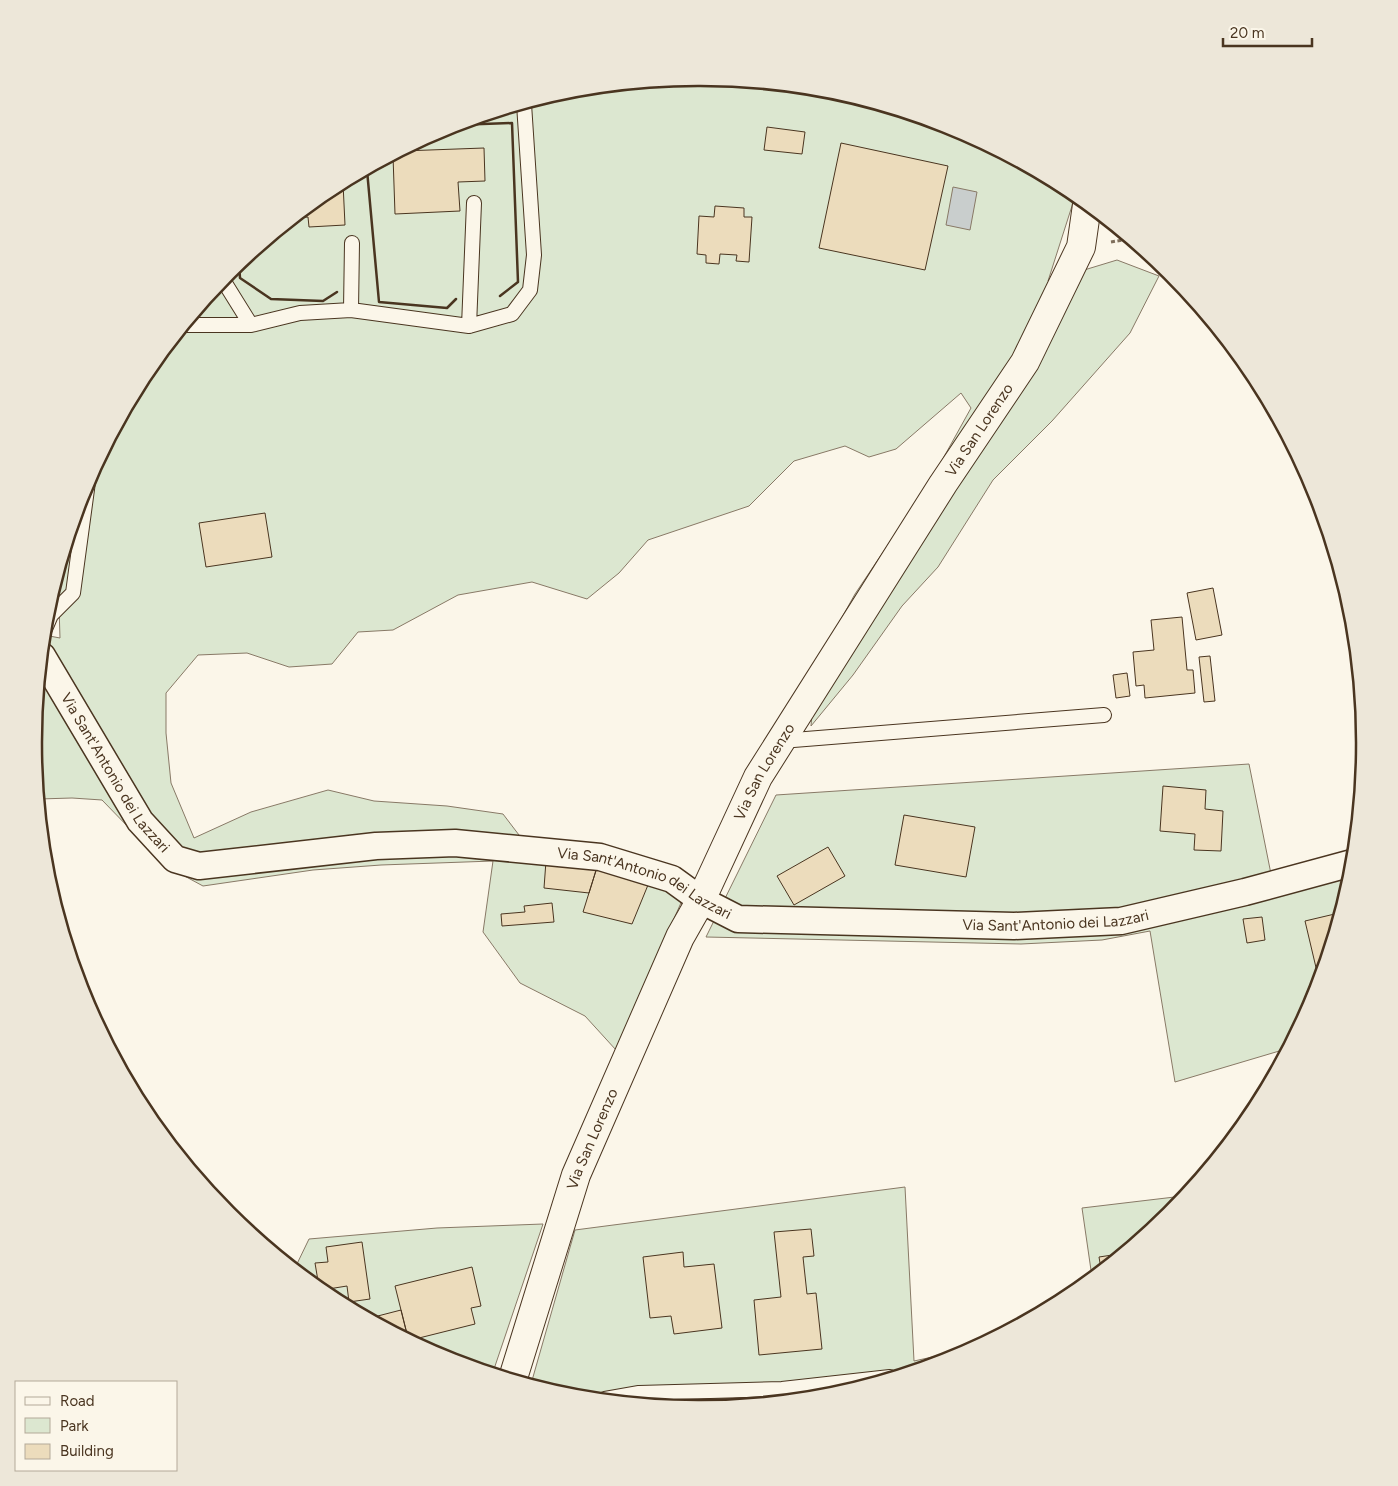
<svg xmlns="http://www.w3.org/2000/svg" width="1398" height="1486" viewBox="0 0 1398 1486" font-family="Figtree,sans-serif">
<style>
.green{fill:#dce7d0;stroke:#887966}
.water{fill:#c9cecd;stroke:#887966}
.building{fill:#ecdcbc;stroke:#4a3520}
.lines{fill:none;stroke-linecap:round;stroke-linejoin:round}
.service-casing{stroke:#4a3520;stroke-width:16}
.minor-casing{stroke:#4a3520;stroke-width:29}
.tertiary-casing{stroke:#4a3520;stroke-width:30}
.path{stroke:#7f6f5c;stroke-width:3;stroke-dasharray:4 2.5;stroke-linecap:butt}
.service{stroke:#fbf6e9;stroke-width:14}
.minor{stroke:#fbf6e9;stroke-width:26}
.tertiary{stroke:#fbf6e9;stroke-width:28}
.wall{stroke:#4a3520;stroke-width:2.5}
.labels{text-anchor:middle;stroke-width:4;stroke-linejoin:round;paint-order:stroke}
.street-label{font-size:15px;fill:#4a3520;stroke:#fbf6e9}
.rim{fill:none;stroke:#4a3520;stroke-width:2.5}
</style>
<rect width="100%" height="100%" fill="#fbf6e9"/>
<path class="green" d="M699 78 829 91 954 129 1074 194 1072 206 1048 281 1117 260 1159 276 1130 333 1052 421 993 480 938 567 902 606 853 675 811 726 816 664 855 594 930 482 971 408 961 393 896 449 869 457 845 446 794 461 749 506 648 540 619 573 587 599 532 582 458 595 393 630 358 632 332 664 289 667 247 653 198 655 166 693V733L171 783 194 838 251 812 328 790 374 801 447 806 503 814 535 856 600 862 684 896 616 1050 585 1016 520 983 483 932 493 861 381 865 313 870 203 886 166 866 102 800 72 798 39 799 34 743 44 635 60 638 58 575 85 488 146 373 229 272 330 190 445 128 569 90Z
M1249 764 1271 874 1351 873 1313 998 1286 1049 1175 1082 1150 931 1102 940 1021 944 706 937 776 795Z
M905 1187 914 1361 969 1349 953 1358 829 1396 699 1408 569 1395 531 1384 575 1230Z
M1183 1196 1169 1214 1092 1277 1082 1208Z
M543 1224 493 1372 444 1357 329 1296 295 1268 309 1239 437 1228Z"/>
<path class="water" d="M953 187 977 192 970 230 946 225Z"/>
<path class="building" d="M767 127 805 132 802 154 764 150Z
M841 143 948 166 925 270 819 248Z
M484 148 485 181 458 182 460 211 395 214 393 156 402 151Z
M343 183 345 225 309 227 308 217 296 218 330 190Z
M715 206 744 208V217H752L749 262 736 261 737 255 720 254 719 264 706 263V255L697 254 699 216 714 217Z
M265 513 272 557 206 567 199 523Z
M1213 588 1222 635 1196 640 1187 593Z
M1182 617 1187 670H1193L1195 693 1145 698 1144 685 1136 686 1133 652 1154 650 1151 620Z
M1210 656 1215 701 1204 702 1199 657Z
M1127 673 1130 696 1116 698 1113 675Z
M1163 786 1206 790 1205 809 1223 811 1221 851 1194 850 1195 834 1160 831Z
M904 815 975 827 966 877 895 865Z
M828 847 845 876 794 905 777 876Z
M546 861 598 864 589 893 544 888Z
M598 864 648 885 632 924 583 912Z
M552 903 554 922 502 926 501 914 525 912 524 906Z
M1339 913 1320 975 1318 976 1305 921Z
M1262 917 1265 940 1247 943 1243 919Z
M811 1229 814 1256 803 1257 807 1294 816 1293 822 1349 759 1355 754 1300 781 1297 774 1232Z
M362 1242 370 1299 349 1302 347 1286 322 1290 319 1287 315 1263 328 1262 326 1247Z
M683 1252 684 1267 714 1264 722 1328 674 1334 671 1316 650 1318 643 1257Z
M1119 1254 1101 1269 1099 1257Z
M472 1267 481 1306 471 1308 475 1324 411 1340 408 1338 395 1286Z
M401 1310 408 1338 370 1318Z"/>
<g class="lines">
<defs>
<path id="service" d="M223 280 251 325
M351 310 352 243
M185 325H251L300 313 351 310 469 326 512 314 530 290 534 255 524 104
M469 326 474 203
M51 615 73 593 88 482
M45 629 51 615 50 601
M781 741 1104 715
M605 1399 639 1393 782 1389 890 1377"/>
<g id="minor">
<path id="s1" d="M42 656 140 821 175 859 199 866 376 846 455 843 600 857 672 879 701 900 738 919 1014 926 1121 921 1245 892 1352 863"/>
</g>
<g id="tertiary">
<path id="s2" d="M513 1378 576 1175 680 937 701 900 758 777 943 484 1025 362 1081 247 1087 205"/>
</g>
</defs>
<use href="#service" class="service-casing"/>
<use href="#minor" class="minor-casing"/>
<use href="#tertiary" class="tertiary-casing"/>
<path class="path" d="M1111 242 1129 239"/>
<use href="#service" class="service"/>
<use href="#minor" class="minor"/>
<use href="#tertiary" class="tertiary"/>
<path class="wall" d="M455 125 512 123 518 282 500 296
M367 170 379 302 447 308 456 299
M239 264 240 278 271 299 323 301 337 292
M195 314H197L214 293"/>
</g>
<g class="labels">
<g class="street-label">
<text dy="5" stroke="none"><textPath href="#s2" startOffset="1062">Via San Lorenzo</textPath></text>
<text dy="5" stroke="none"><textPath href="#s1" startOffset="138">Via Sant'Antonio dei Lazzari</textPath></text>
<text dy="5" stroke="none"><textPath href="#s2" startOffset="658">Via San Lorenzo</textPath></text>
<text dy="5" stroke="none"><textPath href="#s1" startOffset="722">Via Sant'Antonio dei Lazzari</textPath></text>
<text dy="5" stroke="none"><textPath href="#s1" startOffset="1142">Via Sant'Antonio dei Lazzari</textPath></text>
<text dy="5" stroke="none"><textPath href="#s2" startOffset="252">Via San Lorenzo</textPath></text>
</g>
</g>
<path d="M0 0H1398V1486H0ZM698 86H700A656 656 0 0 1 1356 742V744A656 656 0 0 1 700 1400H698A656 656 0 0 1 42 744V742A656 656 0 0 1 698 86Z" fill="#ede7d9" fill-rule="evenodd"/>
<path class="rim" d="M698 86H700A656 656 0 0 1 1356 742V744A656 656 0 0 1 700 1400H698A656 656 0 0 1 42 744V742A656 656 0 0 1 698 86Z"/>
<rect x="15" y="1381" width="162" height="90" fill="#fbf6e9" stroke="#b4a999"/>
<rect x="25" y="1397" width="25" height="8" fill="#fbf6e9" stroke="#b4a999"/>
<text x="60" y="1406" font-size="15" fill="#4a3520">Road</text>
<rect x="25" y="1418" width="25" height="15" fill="#dce7d0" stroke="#b4a999"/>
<text x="60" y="1431" font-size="15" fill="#4a3520">Park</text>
<rect x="25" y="1444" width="25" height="15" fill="#ecdcbc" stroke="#b4a999"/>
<text x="60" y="1456" font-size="15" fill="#4a3520">Building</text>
<path d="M1223 38v8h89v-8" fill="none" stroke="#4a3520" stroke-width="2.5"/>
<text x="1230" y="38" font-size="15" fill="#4a3520" stroke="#fbf6e9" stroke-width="4" paint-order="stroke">20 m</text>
</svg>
